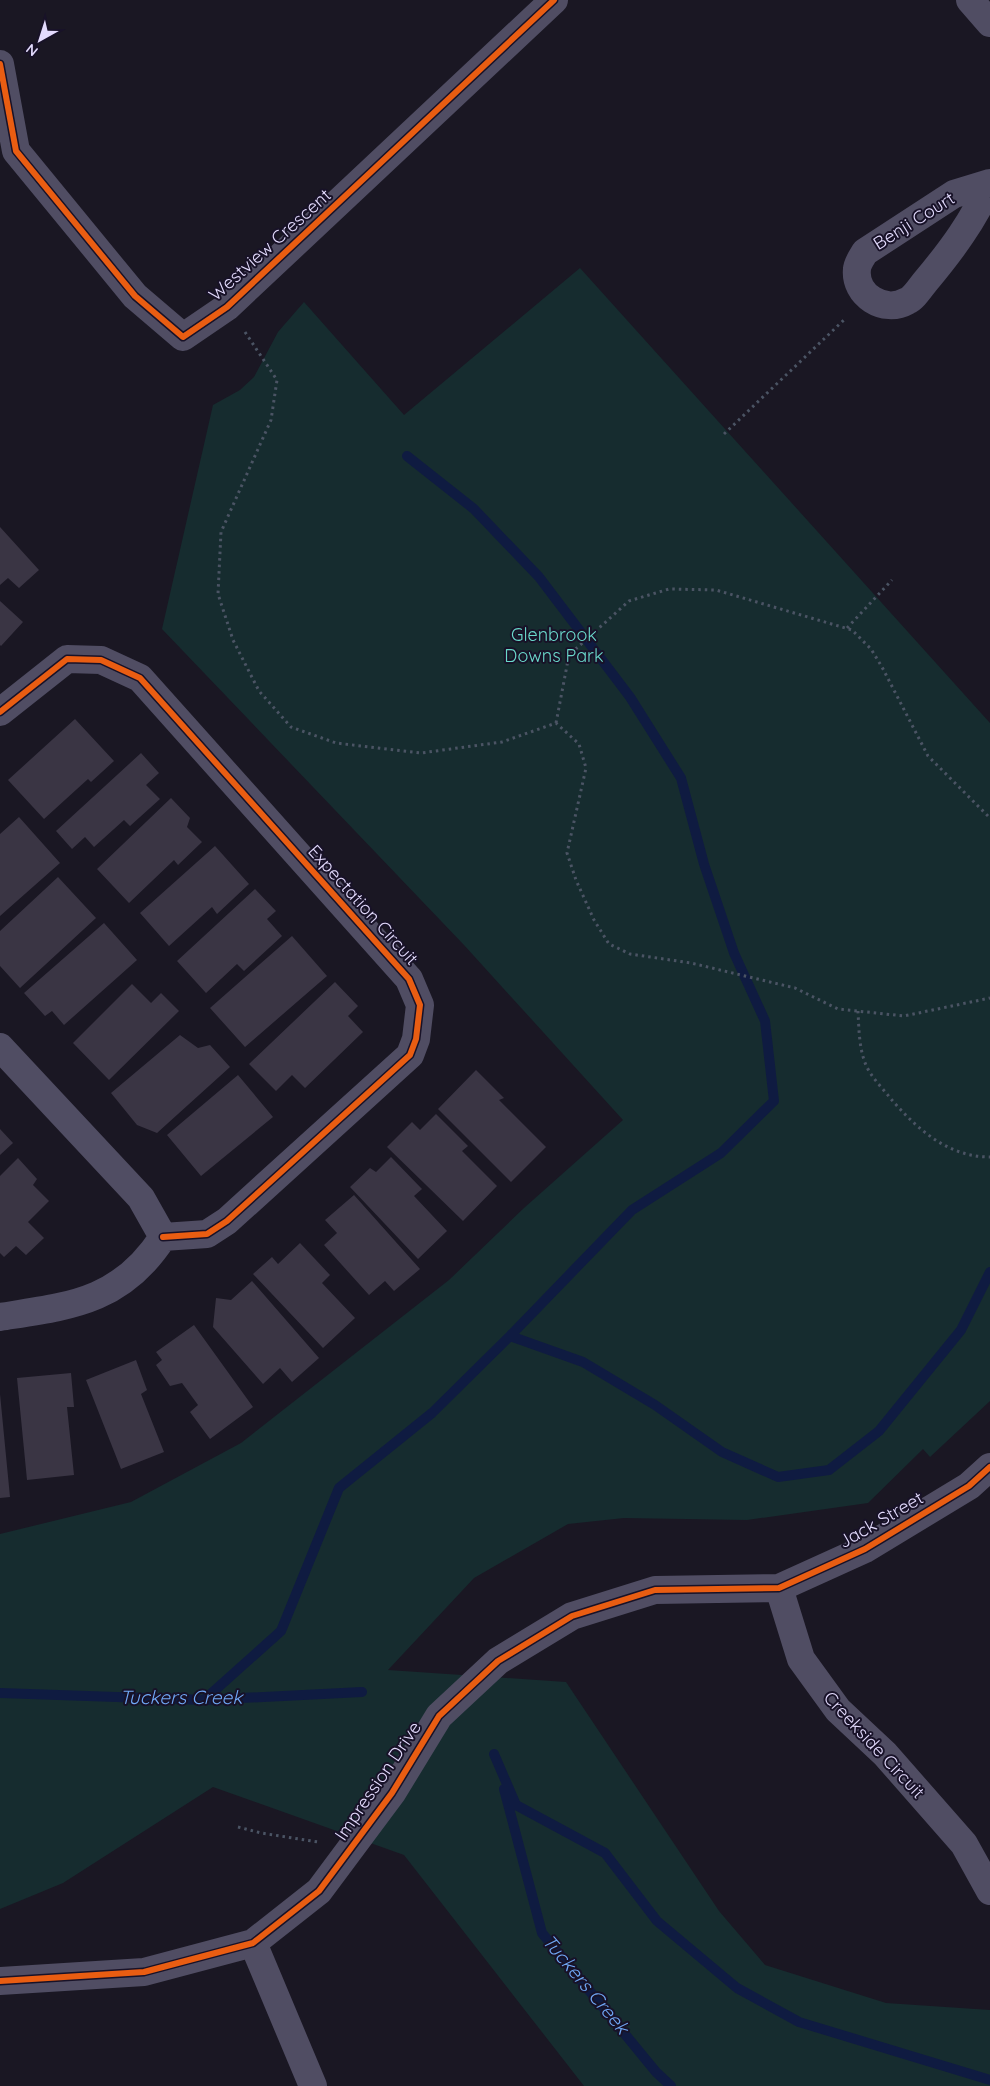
<svg xmlns="http://www.w3.org/2000/svg" width="990" height="2086" viewBox="0 0 990 2086" font-family="Quicksand,sans-serif">
<style>
.green{fill:#162c2f}
.lines{fill:none;stroke-linecap:round;stroke-linejoin:round}
.stream{stroke:#0f1b41;stroke-width:10}
.building{fill:#3a3544}
.path{stroke:#4b5464;stroke-width:3;stroke-dasharray:2.5 4;stroke-linecap:butt}
.minor{stroke:#504d63;stroke-width:28}
.cycleway-casing{stroke:#181228;stroke-width:9}
.cycleway{stroke:#e95d12;stroke-width:6}
.labels{text-anchor:middle;stroke-width:4;stroke-linejoin:round;paint-order:stroke}
.street-label{font-size:18px;fill:#e3dbfd;stroke:#181228}
.park-label{font-size:18px;fill:#6ad9cb;stroke:#181228}
.water-label{font-size:19px;font-style:italic;fill:#70a8f6;stroke:#181228}
</style>
<rect width="100%" height="100%" fill="#1a1723"/>
<path class="green" d="M580 268 990 723V1401L930 1457 923 1449 868 1503 747 1520 624 1518 568 1524 474 1578 388 1670 566 1682 719 1911 765 1965 886 2003 990 2010V2086H584L404 1855 213 1787 63 1883 0 1909V1534L131 1502 241 1443 449 1280 524 1208 623 1120 464 945 162 629 213 405 240 390 254 377 278 332 304 302 404 415Z"/>
<g class="lines">
<path class="stream" d="M510 1336 583 1362 655 1405 722 1452 778 1477 829 1470 879 1431 961 1330 990 1272
M0 1693 204 1700 362 1692
M204 1700 281 1631 339 1488 432 1413 510 1336 632 1210 721 1153 774 1101 765 1021 734 953 704 864 681 778 630 697 539 577 474 509 407 456
M494 1754 516 1805 605 1853 657 1921 737 1988 799 2022 990 2080
M504 1789 542 1933 656 2072 671 2086"/>
</g>
<path class="building" d="M0 527 39 570 19 588 8 578 0 585Z
M0 601 23 622 1 646 0 645Z
M75 719 114 761 91 782 88 779 44 819 8 780Z
M141 753 159 773 146 785 160 799 130 826 124 820 94 847 85 837 72 849 56 831Z
M171 798 190 818 187 827 202 842 178 865 174 860 129 903 97 869Z
M19 817 60 863 0 916V834Z
M215 846 249 884 217 914 212 907 169 946 140 913Z
M58 877 96 918 20 988 0 966V931Z
M255 889 276 911 267 919 282 936 244 971 237 964 206 993 177 961Z
M104 923 137 960 64 1025 52 1011 45 1016 24 993Z
M292 936 327 976 245 1047 210 1008Z
M335 982 358 1006 348 1016 363 1032 305 1088 292 1075 276 1091 249 1064Z
M132 984 151 1003 161 993 179 1011 109 1080 73 1043Z
M180 1035 198 1048 210 1045 230 1067 157 1133 137 1125 111 1093Z
M476 1070 504 1098 499 1100 546 1147 511 1182 438 1109Z
M238 1075 273 1117 201 1176 167 1135Z
M436 1114 468 1146 462 1151 497 1186 463 1221 387 1147 412 1122 420 1130Z
M0 1129 13 1143 0 1155Z
M391 1157 422 1189 414 1196 447 1231 418 1259 350 1187 370 1168 376 1172Z
M18 1158 37 1179 33 1185 49 1201 28 1222 44 1238 26 1255 16 1246 4 1257 0 1253V1176Z
M354 1195 420 1269 394 1291 385 1281 369 1295 324 1245 337 1233 325 1220Z
M300 1243 330 1275 322 1283 355 1318 323 1348 253 1274 272 1257 278 1264Z
M252 1281 319 1358 292 1382 280 1368 263 1384 213 1327 216 1298 231 1300Z
M194 1325 253 1407 210 1439 190 1412 198 1405 182 1383 170 1386 156 1365 162 1360 156 1352Z
M136 1360 147 1390 141 1394 164 1452 121 1469 86 1380Z
M71 1373 74 1407H67L74 1475 27 1480 17 1378Z
M0 1394 10 1497 0 1498Z"/>
<g class="lines">
<path class="path" d="M245 332 277 380 271 420 221 532 218 594 233 640 259 691 291 727 336 743 421 753 502 742 556 723 579 744 586 768 567 853 576 880 594 920 609 944 630 954 691 963 795 988 838 1009 904 1016 990 998
M724 434 846 318
M847 628 892 580
M556 723 569 655 629 601 669 589 716 590 852 630 871 649 882 667 928 756 990 818
M858 1011C859 1031 859 1054 869 1071 875 1081 884 1090 891 1099 917 1129 948 1157 990 1157
M238 1827 261 1833 318 1842"/>
<path class="minor" d="M970 0 990 23
M0 64 16 151 135 296 183 337 227 307 554 0
M990 183C974 220 951 251 925 282 920 288 914 298 907 301 884 314 854 295 857 269 857 264 862 257 865 252L954 194Z
M0 712 67 659 101 660 140 678 409 979 420 1005 416 1039 410 1055 227 1221 207 1234 163 1237
M0 1047 141 1198 163 1237
M0 1317C70 1306 121 1302 163 1237
M779 1588 801 1659 838 1710 885 1754 964 1844 990 1891
M253 1943 313 2086
M0 1981 144 1972 253 1943 319 1891 392 1793 439 1716 498 1661 572 1616 655 1590 779 1588 865 1549 969 1486 990 1467"/>
<defs>
<path id="cycleway" d="M0 64 16 151 135 296 183 337 227 307 554 0
M0 712 67 659 101 660 140 678 409 979 420 1005 416 1039 410 1055 227 1221 207 1234 163 1237
M0 1981 144 1972 253 1943 319 1891 392 1793 439 1716 498 1661 572 1616 655 1590 779 1588 865 1549 969 1486 990 1467"/>
</defs>
<use href="#cycleway" class="cycleway-casing"/>
<use href="#cycleway" class="cycleway"/>
</g>
<g class="labels">
<g class="street-label">
<text transform="translate(914 221) rotate(-32)" y="6">Benji Court</text>
<text transform="translate(270 245) rotate(-42)" y="6">Westview Crescent</text>
<text transform="translate(363 905) rotate(48)" y="6">Expectation Circuit</text>
<text transform="translate(881 1520) rotate(-30)" y="6">Jack Street</text>
<text transform="translate(874 1745) rotate(47)" y="6">Creekside Circuit</text>
<text transform="translate(378 1781) rotate(-56)" y="6">Impression Drive</text>
</g>
<g class="park-label">
<text x="554" y="641">Glenbrook<tspan x="554" dy="21">Downs Park</tspan></text>
</g>
<g class="water-label">
<text x="181" y="1704">Tuckers Creek</text>
<text transform="translate(586 1984) rotate(50)" y="7">Tuckers Creek</text>
</g>
</g>
<g transform="translate(40 40) rotate(219)" stroke="#181228" stroke-width="4" paint-order="stroke">
<path d="M0-4L9 19L0 12L-9 19Z" fill="#e3dbfd"/>
<text y="-8" font-size="14" font-weight="bold" text-anchor="middle" fill="#e3dbfd">N</text>
</g>
</svg>
